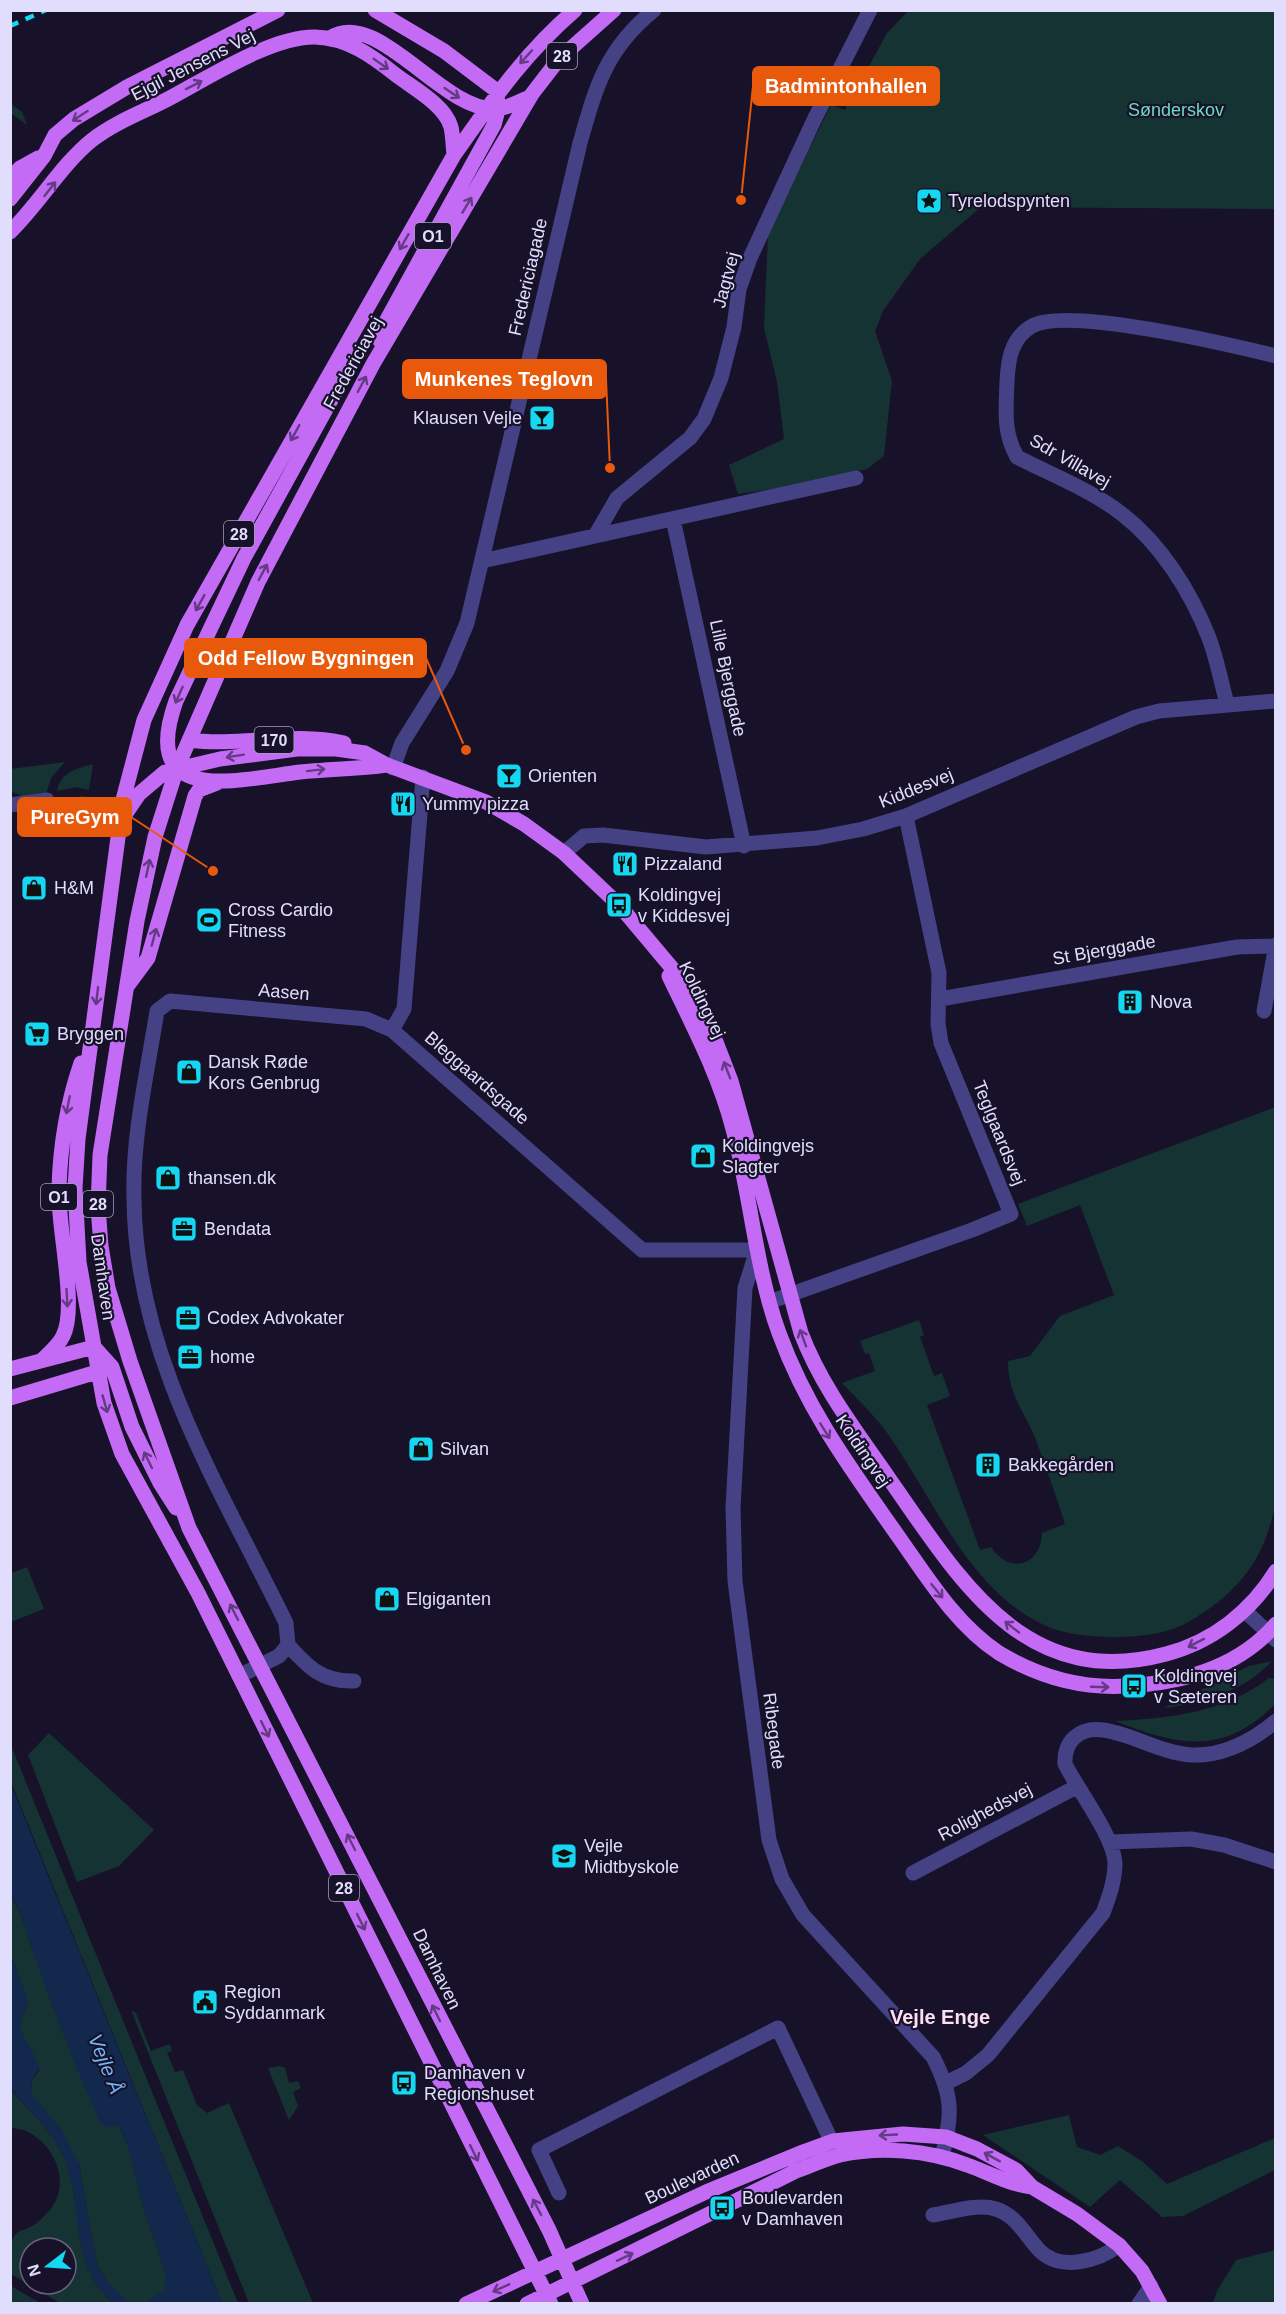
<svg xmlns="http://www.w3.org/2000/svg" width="1286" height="2314" viewBox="0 0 1286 2314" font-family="Arial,sans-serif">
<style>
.green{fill:#163333;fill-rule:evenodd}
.water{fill:#13284d}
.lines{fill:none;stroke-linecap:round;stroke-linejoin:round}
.minor{stroke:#444185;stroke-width:15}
.major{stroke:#c46bf6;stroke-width:15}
.rail{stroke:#15d7f1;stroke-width:4.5;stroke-dasharray:9 8;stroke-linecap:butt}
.oneway{stroke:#653a85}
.labels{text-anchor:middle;stroke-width:4.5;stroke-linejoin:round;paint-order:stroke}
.shield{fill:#171229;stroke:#a4a0bd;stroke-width:1.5}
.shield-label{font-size:16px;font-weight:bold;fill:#e1ddfd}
.street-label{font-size:18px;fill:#e1ddfd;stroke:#171229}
.park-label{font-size:18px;fill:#6cdac0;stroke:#171229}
.poi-label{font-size:18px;fill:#e1ddfd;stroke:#171229;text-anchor:start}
.neighbourhood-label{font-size:20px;font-weight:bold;fill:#fddff2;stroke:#171229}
.water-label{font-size:20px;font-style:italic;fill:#72b7f6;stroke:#171229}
.leader{fill:none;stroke:#e8590c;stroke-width:2}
.callout-dot{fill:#e8590c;stroke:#171229;stroke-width:2}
.callout{fill:#e8590c;stroke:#e8590c;stroke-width:2}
.callout-label{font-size:20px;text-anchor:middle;font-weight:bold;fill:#fff}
</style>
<rect width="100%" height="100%" fill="#171229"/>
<path class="green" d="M908 11H1275V209L981 207 920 259 883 311 875 331 892 381 884 456 867 469 783 488 738 494 729 465 784 439 777 382 764 328 768 232 831 105 845 110 887 33Z
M11 104 22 112 27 125 12 114 11 116Z
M65 762 51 778 46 794 29 799 12 792 10 769Z
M93 764 89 790 77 787 57 791C61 772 75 769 93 764Z
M82 796 88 797 84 829 64 815 60 801Z
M1275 1107 1276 1500C1266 1557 1240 1592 1190 1621 1168 1634 1140 1637 1116 1637 1094 1637 1064 1635 1044 1625 967 1589 933 1496 885 1430 873 1414 857 1399 842 1383L875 1371 869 1353 865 1354 860 1341 919 1320 924 1335 920 1337 934 1376 942 1373 950 1396 927 1405 980 1550 991 1547C1009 1575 1041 1566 1042 1533L1065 1524C1056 1496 1046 1467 1036 1440 1024 1410 1008 1395 1008 1361L1030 1356 1060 1316 1114 1295 1080 1205 1027 1226 1018 1204Z
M27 1567 44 1609 11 1622V1573Z
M1272 1661C1244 1691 1203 1704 1164 1708L1249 1666Z
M1269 1678 1275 1679V1704C1224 1756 1178 1746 1115 1721 1171 1718 1223 1713 1269 1678Z
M49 1733 154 1830 119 1866 77 1882 28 1755Z
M10 1743 238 2303H222L11 1782Z
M10 1895 20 1913C45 1985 69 2055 102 2124L119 2126 128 2146 144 2211 166 2273 165 2290 146 2303H128L106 2280 97 2265 79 2164 31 2093 32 2080 39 2071 19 2027 28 2001 11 1955Z
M131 2010 136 2013 151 2051 170 2044 172 2051 167 2053 175 2072 183 2070 197 2105 207 2113 229 2103 313 2303H249Z
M279 2066 285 2068 289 2083 298 2081 301 2088 293 2092 298 2106 289 2120 268 2068Z
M10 2089C30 2111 56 2134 66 2162 84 2212 69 2264 113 2303H60L11 2274C11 2262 7 2244 16 2234 19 2230 24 2230 28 2228 38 2224 46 2215 52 2207 74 2176 46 2129 11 2128ZM30 2248H66V2284H30Z
M1069 2115 1077 2147 1100 2155 1118 2146 1143 2162 1167 2184 1275 2138V2170L1183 2216 1162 2217 1120 2180 1090 2207 983 2135Z
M1275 2250V2303H1213L1217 2291 1236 2260Z
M11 2286 40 2303H11Z"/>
<path class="water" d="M10 1782 222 2303H146L164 2290 166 2273 144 2211 128 2146 119 2126 104 2127 101 2124C69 2055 45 1985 20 1913L11 1895Z
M11 1955 28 2001 19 2027 40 2067 32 2080 31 2093 62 2130 79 2164 97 2265 106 2280 129 2303H113C68 2263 84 2212 66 2162 56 2134 30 2111 11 2089Z"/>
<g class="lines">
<path class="minor" d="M673 519 744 846
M595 536 617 498 690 438 704 419 721 378 734 327 739 289 750 258 814 120 870 10
M482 561 856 478
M1227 704C1221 682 1217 659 1209 638 1191 592 1161 544 1122 514 1091 490 1052 475 1017 457 1003 432 1006 410 1007 382 1008 360 1011 338 1032 326 1067 306 1231 345 1276 356
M393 768 402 743 447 671 467 623 580 143C596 86 606 49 654 10
M423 777 404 1009 392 1030 642 1250H757L745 1288 733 1508 735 1581 769 1840 782 1879 803 1915 933 2057C954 2098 952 2114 942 2157
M10 805 47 800
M564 853 584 836 603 835 706 847 817 838 863 829 906 816 1136 717 1159 711 1276 701
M940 999 1237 947 1275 946
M1264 1011 1276 945
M769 1302 972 1230 1011 1214 941 1043 938 1024 939 973 906 816
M1245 1611 1276 1640
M288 1645C308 1667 322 1682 354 1681
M239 1676 279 1656 288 1645 286 1623C220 1487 136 1358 134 1200 132 1137 147 1074 157 1011L170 1001 366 1019 392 1030
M1110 1842 1191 1839 1224 1845 1276 1862
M913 1873 1076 1787
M946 2083 966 2073 988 2055 1103 1913C1109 1897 1115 1881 1115 1863 1114 1837 1078 1790 1065 1764 1064 1741 1079 1727 1103 1730 1133 1734 1160 1753 1192 1755 1223 1756 1252 1741 1276 1721
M559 2193 539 2150 778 2028 837 2153
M933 2215C952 2212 977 2203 996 2209 1017 2216 1025 2235 1039 2250 1060 2272 1099 2261 1119 2245
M1139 2304 1151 2286"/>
<path class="major" d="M375 10 444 51 497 91
M330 38C377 7 441 110 495 109 507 109 520 101 530 97
M10 178 20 168 38 158
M10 199 44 156 55 135 74 119 127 87 278 10
M10 232C39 204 61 165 92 140 115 122 143 112 168 99 206 79 272 36 315 37 347 38 371 55 396 75 413 88 445 105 451 127 453 136 453 146 454 155
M380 341 384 325 494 125 498 110 497 91
M347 353 336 391 244 558 176 701C138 807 237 780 300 772 329 769 358 769 387 765
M189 740C241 747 293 731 344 743
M124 816 139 794 165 772 220 759 297 749H336L365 753 387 765 486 802 524 824 564 853 619 905 682 980 716 1042 731 1081 801 1333C822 1388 857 1432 890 1480 959 1578 1024 1692 1166 1654 1212 1642 1251 1612 1276 1571
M669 976C693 1026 719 1075 733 1129 751 1196 755 1267 779 1333 807 1410 851 1469 898 1536 927 1577 956 1625 999 1653 1039 1677 1081 1689 1127 1686 1182 1683 1239 1667 1276 1624
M128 985 148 958 195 796 199 790 217 783
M94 1347 112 1367 132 1427 160 1483 176 1508
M42 1360C49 1353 59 1345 63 1336 78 1307 57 1226 59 1189 60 1146 67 1104 81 1063
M10 1369 94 1347
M10 1398 107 1369
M466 2304 706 2192 803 2152 833 2141 903 2134 946 2137 977 2149 1016 2170 1032 2187 1077 2214 1119 2245 1142 2271 1160 2304
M527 2304 796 2171C810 2166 825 2159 840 2155 880 2146 928 2150 967 2165 990 2173 1007 2184 1032 2187
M551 2304 198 1593 122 1454 104 1403 79 1262 75 1188 78 1139 123 800 144 720 187 625 454 155C493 100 523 55 575 10
M582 2304 549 2230 189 1528 130 1361 108 1288 101 1246 98 1207 100 1155 137 921 155 837 177 768 258 582 373 364 532 94 559 59 614 10"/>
<path class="rail" d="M10 26 46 10"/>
</g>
<defs><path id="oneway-shaft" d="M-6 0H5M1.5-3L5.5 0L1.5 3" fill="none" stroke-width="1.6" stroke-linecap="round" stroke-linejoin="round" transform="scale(1.5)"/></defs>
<g class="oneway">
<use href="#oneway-shaft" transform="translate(526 57) rotate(132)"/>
<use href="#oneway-shaft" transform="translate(381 64) rotate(35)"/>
<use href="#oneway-shaft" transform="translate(194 85) rotate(-27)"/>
<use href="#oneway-shaft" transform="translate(452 93) rotate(34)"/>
<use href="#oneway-shaft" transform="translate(80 116) rotate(147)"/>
<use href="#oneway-shaft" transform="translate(50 189) rotate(-52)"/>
<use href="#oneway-shaft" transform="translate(467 205) rotate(-59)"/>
<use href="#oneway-shaft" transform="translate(404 242) rotate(120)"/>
<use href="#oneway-shaft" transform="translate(362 384) rotate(-62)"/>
<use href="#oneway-shaft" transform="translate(295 433) rotate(119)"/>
<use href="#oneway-shaft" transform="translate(263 572) rotate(-62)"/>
<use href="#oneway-shaft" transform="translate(200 603) rotate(119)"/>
<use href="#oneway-shaft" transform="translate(179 695) rotate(114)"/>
<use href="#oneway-shaft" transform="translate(235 756) rotate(171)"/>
<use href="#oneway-shaft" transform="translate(316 770) rotate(-7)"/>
<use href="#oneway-shaft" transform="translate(148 868) rotate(-78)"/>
<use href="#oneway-shaft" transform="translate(154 937) rotate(-75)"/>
<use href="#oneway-shaft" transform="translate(97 996) rotate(97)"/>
<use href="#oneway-shaft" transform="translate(727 1070) rotate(-111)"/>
<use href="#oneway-shaft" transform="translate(68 1105) rotate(101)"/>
<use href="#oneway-shaft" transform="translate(67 1298) rotate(87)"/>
<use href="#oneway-shaft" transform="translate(803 1338) rotate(-110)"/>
<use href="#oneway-shaft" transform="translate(105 1404) rotate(74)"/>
<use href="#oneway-shaft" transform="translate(825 1431) rotate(58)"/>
<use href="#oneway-shaft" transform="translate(148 1460) rotate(-116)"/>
<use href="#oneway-shaft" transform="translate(937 1591) rotate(51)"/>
<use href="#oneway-shaft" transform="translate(234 1612) rotate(-117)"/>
<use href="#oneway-shaft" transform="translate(1012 1627) rotate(-142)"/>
<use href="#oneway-shaft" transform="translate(1196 1643) rotate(153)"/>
<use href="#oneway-shaft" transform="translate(1100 1687) rotate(2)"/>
<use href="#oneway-shaft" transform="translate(265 1729) rotate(64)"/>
<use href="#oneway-shaft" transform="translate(351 1842) rotate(-117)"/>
<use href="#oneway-shaft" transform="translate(361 1922) rotate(64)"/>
<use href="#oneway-shaft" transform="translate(436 2013) rotate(-116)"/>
<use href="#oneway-shaft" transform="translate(888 2135) rotate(177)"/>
<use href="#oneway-shaft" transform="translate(474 2153) rotate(64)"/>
<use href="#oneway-shaft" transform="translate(992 2157) rotate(-151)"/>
<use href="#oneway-shaft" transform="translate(537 2207) rotate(-118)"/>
<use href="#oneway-shaft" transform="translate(625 2257) rotate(-25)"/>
<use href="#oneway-shaft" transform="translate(501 2288) rotate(156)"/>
</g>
<defs>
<symbol id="sight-square" viewBox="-11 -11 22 22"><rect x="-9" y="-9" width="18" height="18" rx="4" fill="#15d7f1" stroke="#171229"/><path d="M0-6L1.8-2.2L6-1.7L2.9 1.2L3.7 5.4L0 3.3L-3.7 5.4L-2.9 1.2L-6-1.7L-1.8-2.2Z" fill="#111"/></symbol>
<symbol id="bar-square" viewBox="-11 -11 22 22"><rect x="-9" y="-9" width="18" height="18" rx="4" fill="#15d7f1" stroke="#171229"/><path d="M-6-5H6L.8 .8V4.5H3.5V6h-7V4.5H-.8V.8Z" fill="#111"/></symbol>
<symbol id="restaurant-square" viewBox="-11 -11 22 22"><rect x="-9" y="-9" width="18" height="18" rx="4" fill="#15d7f1" stroke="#171229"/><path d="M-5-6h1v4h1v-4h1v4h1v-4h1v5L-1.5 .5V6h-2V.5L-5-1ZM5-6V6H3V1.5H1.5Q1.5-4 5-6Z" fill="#111"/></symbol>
<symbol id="shop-square" viewBox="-11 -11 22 22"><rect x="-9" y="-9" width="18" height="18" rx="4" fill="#15d7f1" stroke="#171229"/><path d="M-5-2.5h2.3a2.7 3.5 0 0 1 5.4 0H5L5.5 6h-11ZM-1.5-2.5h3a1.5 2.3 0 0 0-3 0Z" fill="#111"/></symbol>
<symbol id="bus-square" viewBox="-11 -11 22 22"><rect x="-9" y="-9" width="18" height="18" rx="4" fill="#15d7f1" stroke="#171229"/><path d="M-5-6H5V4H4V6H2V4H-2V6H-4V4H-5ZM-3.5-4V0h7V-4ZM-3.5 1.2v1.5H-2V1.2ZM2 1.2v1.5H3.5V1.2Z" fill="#111"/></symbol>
<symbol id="stadium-square" viewBox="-11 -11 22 22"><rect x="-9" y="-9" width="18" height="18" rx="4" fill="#15d7f1" stroke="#171229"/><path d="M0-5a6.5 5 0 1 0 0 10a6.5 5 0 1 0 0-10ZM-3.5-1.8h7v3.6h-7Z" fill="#111"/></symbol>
<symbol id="building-square" viewBox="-11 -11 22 22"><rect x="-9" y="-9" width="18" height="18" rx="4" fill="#15d7f1" stroke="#171229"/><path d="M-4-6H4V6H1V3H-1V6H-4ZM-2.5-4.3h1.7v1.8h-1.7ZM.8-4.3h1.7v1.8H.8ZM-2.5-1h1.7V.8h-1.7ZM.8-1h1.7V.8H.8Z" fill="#111"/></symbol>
<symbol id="supermarket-square" viewBox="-11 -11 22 22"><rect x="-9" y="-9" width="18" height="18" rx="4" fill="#15d7f1" stroke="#171229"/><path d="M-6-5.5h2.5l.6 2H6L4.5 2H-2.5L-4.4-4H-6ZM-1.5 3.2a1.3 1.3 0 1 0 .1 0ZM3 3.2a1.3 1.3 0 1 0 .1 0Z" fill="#111"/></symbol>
<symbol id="office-square" viewBox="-11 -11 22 22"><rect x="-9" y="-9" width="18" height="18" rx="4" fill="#15d7f1" stroke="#171229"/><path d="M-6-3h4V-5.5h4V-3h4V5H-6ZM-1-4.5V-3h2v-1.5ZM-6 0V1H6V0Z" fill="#111"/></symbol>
<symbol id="school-square" viewBox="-11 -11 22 22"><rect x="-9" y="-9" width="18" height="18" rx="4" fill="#15d7f1" stroke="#171229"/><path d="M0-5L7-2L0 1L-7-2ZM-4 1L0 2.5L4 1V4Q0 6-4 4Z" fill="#111"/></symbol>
<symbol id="civic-square" viewBox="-11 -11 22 22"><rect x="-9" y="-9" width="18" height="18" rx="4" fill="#15d7f1" stroke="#171229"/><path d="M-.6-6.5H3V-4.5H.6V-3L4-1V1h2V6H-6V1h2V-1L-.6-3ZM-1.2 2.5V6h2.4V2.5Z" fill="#111"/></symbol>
</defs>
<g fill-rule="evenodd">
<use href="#sight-square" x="914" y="186" width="30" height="30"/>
<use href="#bar-square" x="527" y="403" width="30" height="30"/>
<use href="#bar-square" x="494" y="761" width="30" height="30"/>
<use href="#restaurant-square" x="388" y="789" width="30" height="30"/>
<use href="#restaurant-square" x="610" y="849" width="30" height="30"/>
<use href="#shop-square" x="19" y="873" width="30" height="30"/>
<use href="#bus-square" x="604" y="890" width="30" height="30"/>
<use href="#stadium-square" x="194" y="905" width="30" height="30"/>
<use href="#building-square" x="1115" y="987" width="30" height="30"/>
<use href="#supermarket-square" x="22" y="1019" width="30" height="30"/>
<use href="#shop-square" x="174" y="1057" width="30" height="30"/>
<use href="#shop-square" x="688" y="1141" width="30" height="30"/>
<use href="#shop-square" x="153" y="1163" width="30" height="30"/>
<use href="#office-square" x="169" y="1214" width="30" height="30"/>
<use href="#office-square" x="173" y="1303" width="30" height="30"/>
<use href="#office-square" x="175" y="1342" width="30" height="30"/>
<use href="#shop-square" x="406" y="1434" width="30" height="30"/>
<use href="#building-square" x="973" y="1450" width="30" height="30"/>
<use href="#shop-square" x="372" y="1584" width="30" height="30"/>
<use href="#bus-square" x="1119" y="1671" width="30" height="30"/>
<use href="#school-square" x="549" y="1841" width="30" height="30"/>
<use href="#civic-square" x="190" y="1987" width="30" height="30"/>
<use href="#bus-square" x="389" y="2068" width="30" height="30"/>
<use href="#bus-square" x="707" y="2193" width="30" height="30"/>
</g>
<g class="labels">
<g class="shield">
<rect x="547" y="43" width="30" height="26" rx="4.5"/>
<rect x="415" y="223" width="36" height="26" rx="4.5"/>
<rect x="224" y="521" width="30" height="26" rx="4.5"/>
<rect x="254.5" y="727" width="39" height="26" rx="4.5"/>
<rect x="41" y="1184" width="36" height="26" rx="4.5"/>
<rect x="83" y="1191" width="30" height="26" rx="4.5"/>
<rect x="329" y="1875" width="30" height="26" rx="4.5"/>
</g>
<g class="shield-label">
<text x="562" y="62">28</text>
<text x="433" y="242">O1</text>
<text x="239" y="540">28</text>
<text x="274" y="746">170</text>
<text x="59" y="1203">O1</text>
<text x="98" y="1210">28</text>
<text x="344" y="1894">28</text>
</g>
<g class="street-label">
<text transform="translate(193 65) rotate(-27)" y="6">Ejgil Jensens Vej</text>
<text transform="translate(528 277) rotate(-77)" y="6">Fredericiagade</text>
<text transform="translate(726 280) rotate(-75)" y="6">Jagtvej</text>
<text transform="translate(353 363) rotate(-61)" y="6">Fredericiavej</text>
<text transform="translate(1070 461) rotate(30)" y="6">Sdr Villavej</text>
<text transform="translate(728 678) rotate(78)" y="6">Lille Bjerggade</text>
<text transform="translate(916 788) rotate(-22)" y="6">Kiddesvej</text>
<text transform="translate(1104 950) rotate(-10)" y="6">St Bjerggade</text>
<text transform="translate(284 992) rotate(5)" y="6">Aasen</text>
<text transform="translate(702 1000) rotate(64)" y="6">Koldingvej</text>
<text transform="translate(477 1078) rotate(41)" y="6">Bleggaardsgade</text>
<text transform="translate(999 1133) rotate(68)" y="6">Teglgaardsvej</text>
<text transform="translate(103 1277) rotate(82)" y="6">Damhaven</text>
<text transform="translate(863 1451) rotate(56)" y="6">Koldingvej</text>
<text transform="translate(774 1731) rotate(83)" y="6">Ribegade</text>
<text transform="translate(985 1812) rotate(-28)" y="6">Rolighedsvej</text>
<text transform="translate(437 1969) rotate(64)" y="6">Damhaven</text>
<text transform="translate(692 2178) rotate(-25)" y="6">Boulevarden</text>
</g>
<g class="park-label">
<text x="1176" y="116">Sønderskov</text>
</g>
<g class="poi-label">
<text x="948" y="207">Tyrelodspynten</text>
<text x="522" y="424" text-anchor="end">Klausen Vejle</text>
<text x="528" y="782">Orienten</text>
<text x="422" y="810">Yummy pizza</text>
<text x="644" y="870">Pizzaland</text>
<text x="54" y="894">H&amp;M</text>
<text x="638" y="901">Koldingvej<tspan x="638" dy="21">v Kiddesvej</tspan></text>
<text x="228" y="916">Cross Cardio<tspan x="228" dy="21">Fitness</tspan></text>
<text x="1150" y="1008">Nova</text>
<text x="57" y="1040">Bryggen</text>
<text x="208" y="1068">Dansk Røde<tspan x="208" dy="21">Kors Genbrug</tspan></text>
<text x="722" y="1152">Koldingvejs<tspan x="722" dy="21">Slagter</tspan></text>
<text x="188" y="1184">thansen.dk</text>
<text x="204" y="1235">Bendata</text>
<text x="207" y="1324">Codex Advokater</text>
<text x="210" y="1363">home</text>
<text x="440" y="1455">Silvan</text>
<text x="1008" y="1471">Bakkegården</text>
<text x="406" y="1605">Elgiganten</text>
<text x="1154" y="1682">Koldingvej<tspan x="1154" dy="21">v Sæteren</tspan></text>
<text x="584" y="1852">Vejle<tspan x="584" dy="21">Midtbyskole</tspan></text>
<text x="224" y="1998">Region<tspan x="224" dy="21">Syddanmark</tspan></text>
<text x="424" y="2079">Damhaven v<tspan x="424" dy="21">Regionshuset</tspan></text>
<text x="742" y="2204">Boulevarden<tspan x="742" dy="21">v Damhaven</tspan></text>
</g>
<g class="neighbourhood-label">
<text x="940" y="2024">Vejle Enge</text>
</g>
<g class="water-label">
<text transform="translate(106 2064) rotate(68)" y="7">Vejle Å</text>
</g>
</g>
<path class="leader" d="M741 200L753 86M610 468L606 379M466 750L426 658M213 871L131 817"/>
<g class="callout-dot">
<circle cx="741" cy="200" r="6"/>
<circle cx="610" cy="468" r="6"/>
<circle cx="466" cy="750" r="6"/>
<circle cx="213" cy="871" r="6"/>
</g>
<g class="callout">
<rect x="753" y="67" width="186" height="38" rx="6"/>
<rect x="403" y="360" width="203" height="38" rx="6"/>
<rect x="185" y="639" width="241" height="38" rx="6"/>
<rect x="18" y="798" width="113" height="38" rx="6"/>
</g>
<g class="callout-label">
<text x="846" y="93">Badmintonhallen</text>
<text x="504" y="386">Munkenes Teglovn</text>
<text x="306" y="665">Odd Fellow Bygningen</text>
<text x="75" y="824">PureGym</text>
</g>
<rect width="1286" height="2314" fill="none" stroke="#e1ddfd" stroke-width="24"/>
<g transform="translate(48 2266) rotate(253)"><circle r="28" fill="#171229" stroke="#68637e" stroke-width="1.5"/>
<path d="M0-4.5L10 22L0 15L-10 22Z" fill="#15d7f1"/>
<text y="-9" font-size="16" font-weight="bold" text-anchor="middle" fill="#e1ddfd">N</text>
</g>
</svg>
